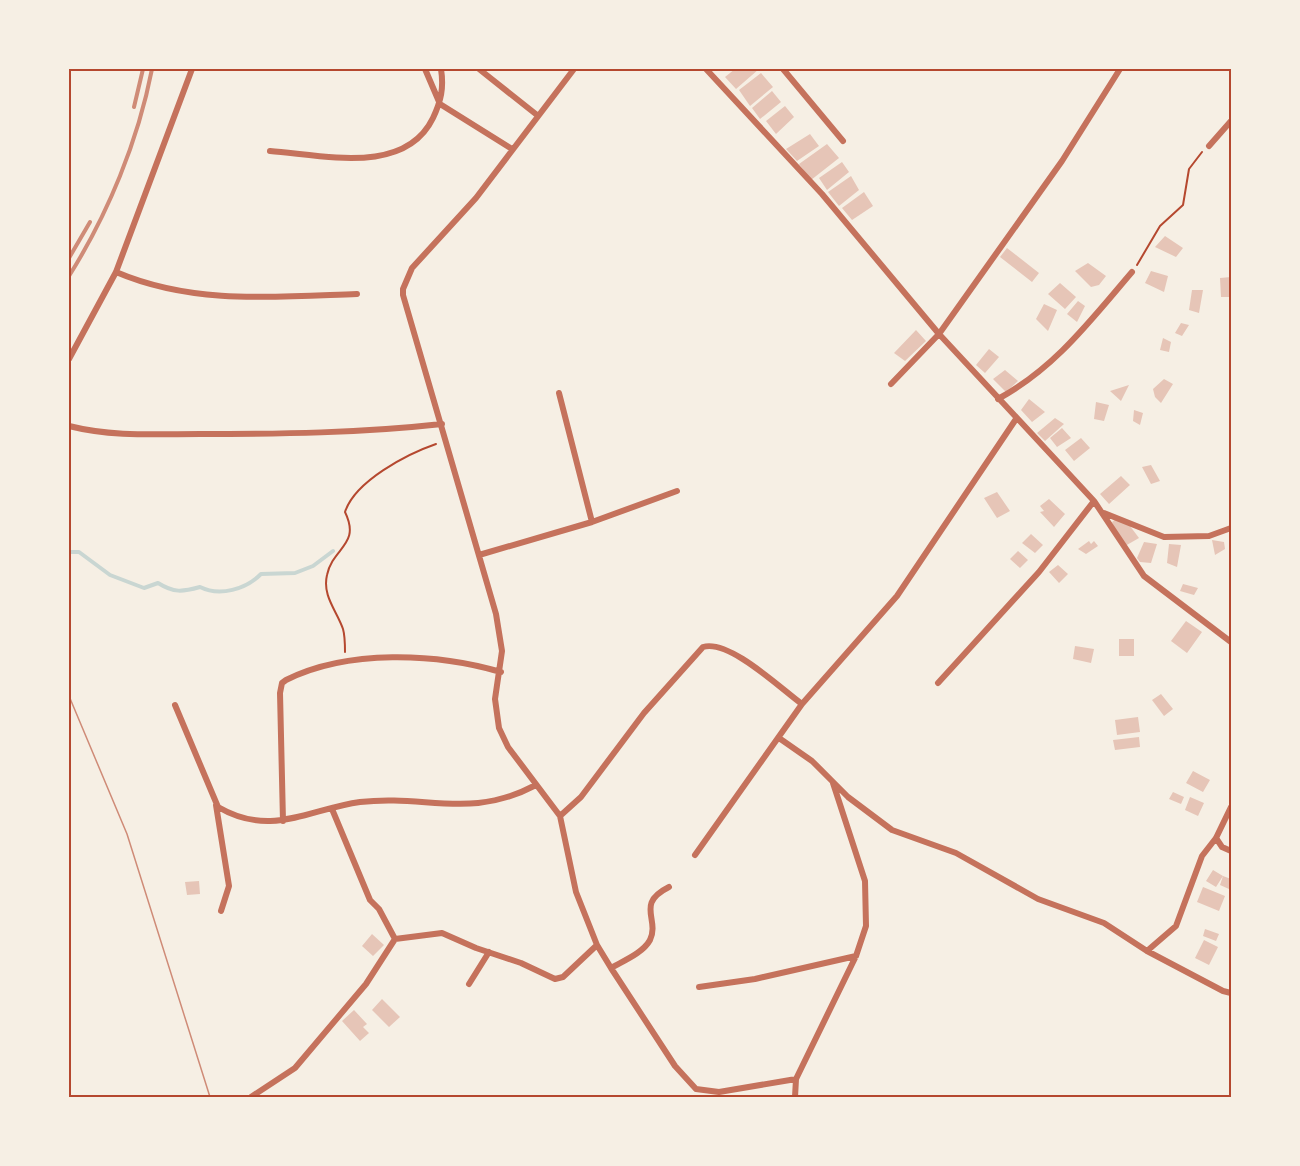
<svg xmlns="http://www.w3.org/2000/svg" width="1300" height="1166" viewBox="0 0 1300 1166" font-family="'Fira Sans Condensed',sans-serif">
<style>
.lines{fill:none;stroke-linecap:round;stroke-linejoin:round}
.stream{stroke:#c9d6d2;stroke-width:4}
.building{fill:#e6c5b7}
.path{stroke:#b5482f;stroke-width:2}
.minor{stroke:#c5725c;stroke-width:6}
.tram{stroke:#cf8b77;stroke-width:1.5}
.rail{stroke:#cf8b77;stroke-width:4}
.neatline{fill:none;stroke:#b5482f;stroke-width:2}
</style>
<rect width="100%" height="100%" fill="#f6efe4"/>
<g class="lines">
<path class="stream" d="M69 552H79L110 575 144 588 158 583C174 593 182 592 200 587 220 597 246 589 261 574L295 573 313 566 333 551"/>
</g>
<path class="building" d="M735 69H759L736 89 725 77Z
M761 73 773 87 750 106 739 90Z
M772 91 781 102 760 119 752 108Z
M785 106 794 117 776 134 766 121Z
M810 134 819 146 797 161 786 149Z
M827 144 839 158 811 180 799 164Z
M842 162 849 172 827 190 819 178Z
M851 176 859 190 839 206 828 192Z
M864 192 873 206 852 220 842 208Z
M1165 236 1183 248 1176 257 1155 247Z
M1007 248 1039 273 1032 282 1000 257Z
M1088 263 1106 276 1099 285 1091 287 1075 271Z
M1151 271 1168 276 1164 292 1145 283Z
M1231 277V297H1221L1220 278Z
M1060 283 1076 297 1065 309 1048 294Z
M1192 290H1203L1199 313 1189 310Z
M1078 301 1085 306 1077 322 1067 314Z
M1044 304 1057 310 1048 331 1036 319Z
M1181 323 1189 325 1182 336 1175 333Z
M916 330 926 341 905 361 894 353Z
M1163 338 1171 342 1169 352 1160 350Z
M989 349 999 357 985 373 976 365Z
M1005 370 1018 381 1006 392 993 379Z
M1164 379 1173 384 1161 403 1155 397 1153 389Z
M1129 385 1121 401 1110 391Z
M1029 399 1045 412 1032 422 1021 410Z
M1096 402 1109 405 1104 421 1094 419Z
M1134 410 1143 413 1140 425 1133 421Z
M1055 418 1064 424 1045 441 1037 433Z
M1062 428 1071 438 1057 447 1050 438Z
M1081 438 1090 448 1074 461 1065 450Z
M1151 465 1160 481 1151 484 1142 467Z
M1121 476 1130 485 1109 504 1100 494Z
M997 492 1010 511 997 518 984 498Z
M1049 499 1065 514 1054 527 1040 512 1044 511 1040 506Z
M1116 519 1127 522 1139 538 1125 546 1117 535 1112 522Z
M1031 534 1043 545 1035 553 1022 543Z
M1212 540 1224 542 1225 549 1215 555Z
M1089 541 1091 544 1094 541 1098 546 1086 554 1078 549Z
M1144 542 1157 544 1151 563 1140 562 1137 558Z
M1169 544 1181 545 1177 567 1167 563Z
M1018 551 1028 560 1020 568 1010 559Z
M1058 565 1068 574 1059 583 1049 572Z
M1183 584 1198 588 1194 595 1180 591Z
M1186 621 1202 632 1187 653 1171 641Z
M1119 639H1134V656H1119Z
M1075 646 1094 649 1091 663 1073 659Z
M1161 694 1173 709 1164 716 1152 700Z
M1138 717 1140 732 1117 735 1115 720Z
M1139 737 1140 747 1115 750 1113 740Z
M1193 771 1210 780 1203 792 1186 783Z
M1173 792 1184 797 1181 804 1169 799Z
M1190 797 1204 803 1198 816 1185 810Z
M1213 870 1223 876 1216 887 1206 881Z
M1223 876 1231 879 1229 889 1220 885Z
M199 881 200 894 187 895 185 882Z
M1203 887 1225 896 1219 911 1197 902Z
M1205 929 1219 934 1216 941 1203 936Z
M372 934 384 945 373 956 362 946Z
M1204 940 1218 947 1209 965 1195 958Z
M382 999 400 1017 389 1027 372 1010Z
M354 1010 367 1024 363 1027 369 1033 360 1041 342 1021Z"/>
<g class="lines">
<path class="path" d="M1137 265 1160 226 1183 205 1189 169 1202 152
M345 652C345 645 345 636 343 629 337 611 322 596 327 575 333 547 361 545 345 512 355 481 407 454 436 444"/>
<path class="minor" d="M425 69 440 104 512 149
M479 69 537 115
M574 69 476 198 412 268 403 289V295L496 614 502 651 495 699 499 728 508 747 560 816 576 892 597 945 611 968 675 1066 696 1089 719 1092 796 1079
M706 69 822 194 939 334 1094 501 1144 576 1231 642
M783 69 843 141
M1209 146 1231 121
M270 151C323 155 405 176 433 118 441 101 444 88 441 69
M116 272C193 305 275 297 357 294
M69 359 116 272 192 69
M891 384 939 334 1062 161 1120 69
M559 393 592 522
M998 399C1055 368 1090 321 1132 272
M69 426C112 437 157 434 200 434 281 434 361 433 442 424
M1104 513 1164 537 1209 536 1231 528
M479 555 592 522 677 491
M938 683 1039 572 1094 501
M175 705 218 807C271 838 309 809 360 802 426 794 470 820 536 785
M779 738 812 761 848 797 892 830 956 853 1038 899 1104 923 1147 951 1223 991 1231 993
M216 805 229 886 221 911
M332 809 370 900 379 909 395 939
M560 816 581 797 644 713 703 647C729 639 780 688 802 704
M283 821 280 693 282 683 286 680C348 649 436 653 501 672
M1216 838 1222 847 1231 851
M695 855 802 704 897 596 1016 419
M1147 951 1176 926 1202 856 1216 838 1231 807
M611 968C623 961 643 953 650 940 660 919 635 904 669 887
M469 984 489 952
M699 987 755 979 856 956
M251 1097 295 1068 366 984 395 939 442 933 476 948 521 963 555 979 563 977 597 945
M795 1097 796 1079 856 956 866 926 865 881 833 783"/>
<path class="tram" d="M69 696 127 834 210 1097"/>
<path class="rail" d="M134 107 143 69
M69 258 90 222
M69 276C108 214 138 141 152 69"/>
</g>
<rect width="1300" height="1166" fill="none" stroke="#f6efe4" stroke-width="141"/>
<rect x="70" y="70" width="1160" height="1026" class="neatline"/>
</svg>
